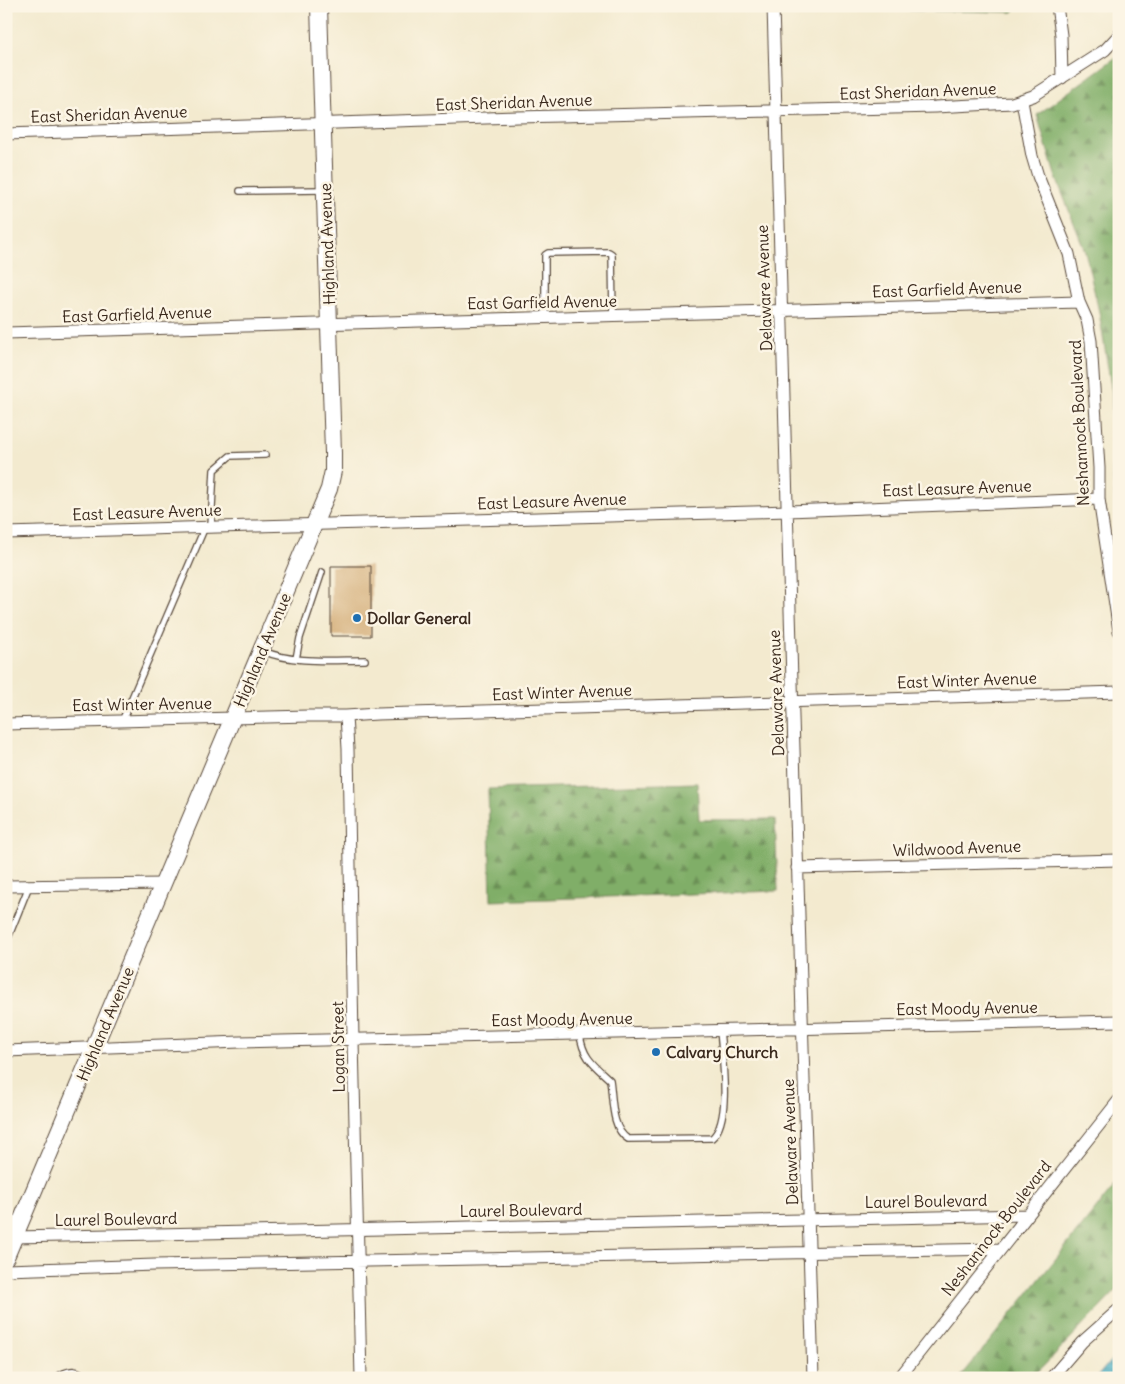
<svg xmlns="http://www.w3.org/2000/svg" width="1125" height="1384" viewBox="0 0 1125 1384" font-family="Delius,sans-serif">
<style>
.forest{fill:url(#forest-firs);stroke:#5e6c43}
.water{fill:url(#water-rules);stroke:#406c72}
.building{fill:#d4ae79}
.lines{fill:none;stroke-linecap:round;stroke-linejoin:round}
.lane-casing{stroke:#574739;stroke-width:8}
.street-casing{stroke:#574739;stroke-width:13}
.secondary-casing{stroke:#574739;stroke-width:18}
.lane{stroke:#fff;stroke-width:5.5}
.street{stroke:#fff;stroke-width:11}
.secondary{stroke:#fff;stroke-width:16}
.poi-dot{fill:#1f6fb2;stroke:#fcf5e5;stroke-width:2}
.labels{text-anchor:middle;stroke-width:5;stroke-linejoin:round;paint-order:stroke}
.street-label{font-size:16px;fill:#3b2a1e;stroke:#fcf5e5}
.poi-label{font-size:16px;font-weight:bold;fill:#3b2a1e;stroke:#fcf5e5;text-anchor:start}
</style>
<defs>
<pattern id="forest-firs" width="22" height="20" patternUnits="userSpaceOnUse" patternTransform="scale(1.25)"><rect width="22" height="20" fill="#80ae68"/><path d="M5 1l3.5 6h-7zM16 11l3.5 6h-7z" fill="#6a8e55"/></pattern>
<pattern id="water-rules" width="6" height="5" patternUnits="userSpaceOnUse" patternTransform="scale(1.25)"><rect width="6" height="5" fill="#45adc5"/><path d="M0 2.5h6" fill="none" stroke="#3b8d9f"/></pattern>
</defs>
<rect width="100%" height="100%" fill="#fcf5e5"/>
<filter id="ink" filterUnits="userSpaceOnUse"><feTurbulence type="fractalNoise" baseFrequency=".02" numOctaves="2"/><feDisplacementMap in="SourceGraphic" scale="10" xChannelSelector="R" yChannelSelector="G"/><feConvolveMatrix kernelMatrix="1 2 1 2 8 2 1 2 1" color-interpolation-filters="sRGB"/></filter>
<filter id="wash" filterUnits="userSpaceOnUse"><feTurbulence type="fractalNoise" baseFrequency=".0096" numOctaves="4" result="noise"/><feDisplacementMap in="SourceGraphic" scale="20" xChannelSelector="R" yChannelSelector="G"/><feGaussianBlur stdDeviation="1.12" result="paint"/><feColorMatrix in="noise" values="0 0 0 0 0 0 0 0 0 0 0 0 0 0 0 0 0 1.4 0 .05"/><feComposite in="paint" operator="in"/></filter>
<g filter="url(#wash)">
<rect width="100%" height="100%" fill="#f3eacf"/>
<path class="forest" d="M874 6H1018L1013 12 874 10Z
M1115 58 1119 60V533L1113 475 1112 393 1099 312 1085 251 1055 175 1037 115Z
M697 783 699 820 775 819 778 891 491 901 488 789Z
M1119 1180V1288L1032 1378H960Z"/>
<path class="water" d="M1119 1351V1378H1096Z"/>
<g id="blocks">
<path class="building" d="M331 566H371V636H331Z"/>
</g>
</g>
<g filter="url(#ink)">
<use href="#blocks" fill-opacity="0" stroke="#574739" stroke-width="1"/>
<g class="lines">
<defs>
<path id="lane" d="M240 191 323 190
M545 318V255L548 253 609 252 612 254 613 316
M211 526 214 470 230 456 265 455
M263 651C294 664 332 660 365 660
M296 659 300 638 322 572
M122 721 205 527
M6 943 29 886
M580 1035C583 1058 594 1065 610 1080 613 1099 611 1129 628 1139L712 1138C732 1121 722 1056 720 1030
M59 1378 60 1375C70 1370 78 1368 86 1378"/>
<path id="street" d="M773 6C784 463 800 921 813 1378
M1057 6 1061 35 1062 78
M1022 101 1032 156 1038 176 1069 254 1079 302 1087 320 1091 341 1099 468V499L1119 631
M6 134 518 117 935 107 1012 103 1033 96 1105 50 1119 35
M6 333 1079 302
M6 533 788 511 1099 499
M346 716 348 749 353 1040 361 1378
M6 724 308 716H346L377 714 1119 692
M797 868 1119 860
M6 886 163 884
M6 1051 240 1042 1119 1021
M15 1237 1027 1215
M6 1270 155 1265 1000 1249
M899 1378 1119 1100
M1051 1378 1082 1342 1119 1309"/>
<path id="secondary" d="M6 1257 329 489 333 471V453L319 6"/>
</defs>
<use href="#lane" class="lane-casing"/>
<use href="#street" class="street-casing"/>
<use href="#secondary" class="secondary-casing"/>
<use href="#lane" class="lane"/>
<use href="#street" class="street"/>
<use href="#secondary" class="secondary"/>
</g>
</g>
<g class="poi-dot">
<circle cx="357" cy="618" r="5"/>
<circle cx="656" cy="1052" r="5"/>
</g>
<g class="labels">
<g class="street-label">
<text transform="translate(918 91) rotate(-2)" y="6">East Sheridan Avenue</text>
<text transform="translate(514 102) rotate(-2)" y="6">East Sheridan Avenue</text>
<text transform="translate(109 114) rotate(-2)" y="6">East Sheridan Avenue</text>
<text transform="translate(327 244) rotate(-92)" y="6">Highland Avenue</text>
<text transform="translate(764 288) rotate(-92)" y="6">Delaware Avenue</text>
<text transform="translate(947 289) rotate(-2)" y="6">East Garfield Avenue</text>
<text transform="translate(542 302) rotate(-1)" y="6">East Garfield Avenue</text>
<text transform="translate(137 314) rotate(-2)" y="6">East Garfield Avenue</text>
<text transform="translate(1079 423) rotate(-93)" y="6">Neshannock Boulevard</text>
<text transform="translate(957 488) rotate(-2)" y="6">East Leasure Avenue</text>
<text transform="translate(552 501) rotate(-2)" y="6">East Leasure Avenue</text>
<text transform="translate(147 512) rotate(-2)" y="6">East Leasure Avenue</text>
<text transform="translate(262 650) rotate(-67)" y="6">Highland Avenue</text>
<text transform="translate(967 680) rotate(-2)" y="6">East Winter Avenue</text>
<text transform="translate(562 692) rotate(-2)" y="6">East Winter Avenue</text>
<text transform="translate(776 693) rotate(-92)" y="6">Delaware Avenue</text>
<text transform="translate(142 704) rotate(-1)" y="6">East Winter Avenue</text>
<text transform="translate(957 848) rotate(-2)" y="6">Wildwood Avenue</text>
<text transform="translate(967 1008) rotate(-1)" y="6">East Moody Avenue</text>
<text transform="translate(562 1019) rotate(-1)" y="6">East Moody Avenue</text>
<text transform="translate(105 1024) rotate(-67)" y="6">Highland Avenue</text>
<text transform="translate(338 1047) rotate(-91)" y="6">Logan Street</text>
<text transform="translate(790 1142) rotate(-92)" y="6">Delaware Avenue</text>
<text transform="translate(926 1201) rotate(-1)" y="6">Laurel Boulevard</text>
<text transform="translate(521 1210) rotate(-1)" y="6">Laurel Boulevard</text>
<text transform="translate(116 1219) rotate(-1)" y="6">Laurel Boulevard</text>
<text transform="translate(996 1228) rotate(-52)" y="6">Neshannock Boulevard</text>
</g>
<g class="poi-label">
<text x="367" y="624">Dollar General</text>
<text x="666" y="1058">Calvary Church</text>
</g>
</g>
<rect width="1125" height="1384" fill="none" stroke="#fcf5e5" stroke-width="25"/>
</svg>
